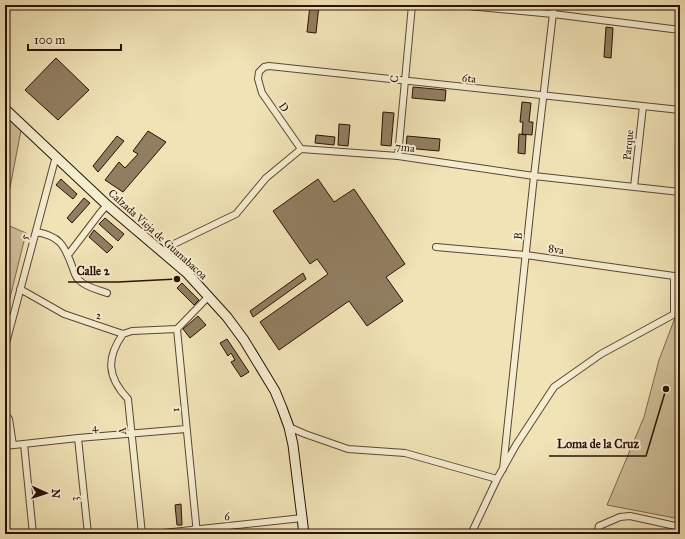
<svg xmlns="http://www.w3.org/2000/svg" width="685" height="539" viewBox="0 0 685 539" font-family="'IM FELL Great Primer',serif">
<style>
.green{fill:#cebf98;stroke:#7c684e}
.building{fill:#917e61;stroke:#2a1105}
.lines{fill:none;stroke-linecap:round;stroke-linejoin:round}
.minor-casing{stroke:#5c4631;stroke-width:8}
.secondary-casing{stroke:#2a1105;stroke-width:11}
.minor{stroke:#f5edd0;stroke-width:6}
.secondary{stroke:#f5edd0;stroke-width:9}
.labels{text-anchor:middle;stroke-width:4;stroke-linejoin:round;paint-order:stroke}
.street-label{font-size:11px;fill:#2a1105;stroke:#f5edd0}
.leader{fill:none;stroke:#2a1105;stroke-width:1.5}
.callout-dot{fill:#2a1105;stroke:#f5edd0;stroke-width:1.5}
.callout-label{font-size:12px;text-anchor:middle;font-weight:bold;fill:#2a1105;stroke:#f5edd0;stroke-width:4;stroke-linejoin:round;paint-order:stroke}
</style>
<rect width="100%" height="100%" fill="#f0e3b6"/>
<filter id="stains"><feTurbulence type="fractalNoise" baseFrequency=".005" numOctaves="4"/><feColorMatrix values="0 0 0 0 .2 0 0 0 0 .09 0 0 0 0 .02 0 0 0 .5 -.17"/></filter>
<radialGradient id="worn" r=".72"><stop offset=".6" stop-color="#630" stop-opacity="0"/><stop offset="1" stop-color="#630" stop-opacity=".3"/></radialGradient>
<path class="green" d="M5 112 22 125 5 214Z
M5 224 26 233 5 318Z
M680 314V519L607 505 644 417 659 360 676 315Z"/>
<path class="building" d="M310 5H319L316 33 307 32Z
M606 27 613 28 611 58 604 57Z
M56 58 89 90 58 120 25 90Z
M413 87 446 90 445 101 412 98Z
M522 102 531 103 529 122H533L532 135 522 134 523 122H520Z
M383 112 394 113 391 146 381 145Z
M339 124 350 125 348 146 338 145Z
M148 131 166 142 123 192 105 180 119 162 125 168 138 154 133 151Z
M519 134 526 135 525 154 518 153Z
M316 135 335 137 334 145 315 143Z
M117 136 124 141 98 172 93 166Z
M407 136 440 139 439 151 406 148Z
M61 179 77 194 73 199 56 185Z
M318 179 334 202 354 189 405 264 386 277 403 301 367 326 349 301 279 350 260 322 328 274 317 259 310 264 273 211Z
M84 198 90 203 72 223 67 218Z
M105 218 124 234 118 241 99 224Z
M94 230 113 247 107 253 89 237Z
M303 273 306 279 253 317 250 311Z
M182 283 199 300 194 305 177 288Z
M198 316 206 325 190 338 183 329Z
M227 339 249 372 241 377 231 362 235 360 231 353 228 356 220 343Z
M181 504 182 525H177L175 505Z"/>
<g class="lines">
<defs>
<path id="minor" d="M457 5 553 14 680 30
M301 149 262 93 258 79 259 72 264 67 269 66 680 110
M398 156 412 5
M634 187 643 106
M36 232C59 236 64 244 72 266 74 271 75 277 79 280 85 287 99 290 107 293
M436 247 526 255 674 276V313
M164 253 174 244 236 214 266 178 301 149 398 156 534 176 680 192
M68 255 100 213 107 205
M20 289 64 314 123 334 132 331 177 329
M123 334C106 358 107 377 128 399L142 534
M5 347 56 156
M5 414 9 419 13 445
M289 427 305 434 348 449 405 453 497 479
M78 438 88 534
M24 444 33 534
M5 446 78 438 186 429
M503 469 534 176 554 5
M154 534 302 518
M197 534 177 329 208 297
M471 534 497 479 516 445 554 387 601 354 680 311
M597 534 599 526 620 517 630 516 680 527"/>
<path id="secondary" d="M5 109 107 205 187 273 227 317 244 340 275 391 282 408 289 427 293 445 304 534"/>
</defs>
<use href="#minor" class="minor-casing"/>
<use href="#secondary" class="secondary-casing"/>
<use href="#minor" class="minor"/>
<use href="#secondary" class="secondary"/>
</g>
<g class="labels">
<g class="street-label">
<text transform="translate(469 78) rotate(6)" y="4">6ta</text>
<text transform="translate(394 79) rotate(-85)" y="4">C</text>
<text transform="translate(284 107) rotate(55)" y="4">D</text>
<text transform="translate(628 145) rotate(-84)" y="4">Parque</text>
<text transform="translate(405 147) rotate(7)" y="4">7ma</text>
<text transform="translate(158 234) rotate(42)" y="4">Calzada Vieja de Guanabacoa</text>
<text transform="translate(518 236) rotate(-84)" y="4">B</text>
<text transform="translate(24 237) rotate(-75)" y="4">5</text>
<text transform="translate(556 249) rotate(8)" y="4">8va</text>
<text transform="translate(99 315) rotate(19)" y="4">2</text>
<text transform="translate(175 410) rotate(-95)" y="4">1</text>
<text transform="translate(95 427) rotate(-5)" y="4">4</text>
<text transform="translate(122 431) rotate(-96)" y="4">A</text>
<text transform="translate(74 499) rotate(-96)" y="4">3</text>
<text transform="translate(227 516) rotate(-6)" y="4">6</text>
</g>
</g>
<path class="leader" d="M177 279L118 282H68M666 389L646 456H549"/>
<g class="callout-dot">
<circle cx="177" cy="279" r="4"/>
<circle cx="666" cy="389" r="4"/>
</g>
<g class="callout-label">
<text x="93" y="275">Calle 2</text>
<text x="598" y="448">Loma de la Cruz</text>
</g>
<rect width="685" height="539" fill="none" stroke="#f0e3b6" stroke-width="20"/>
<rect x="6" y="6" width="673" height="527" fill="none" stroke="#2a1105" stroke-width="2"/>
<rect x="10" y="10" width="665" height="519" fill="none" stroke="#2a1105"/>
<g transform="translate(46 493) rotate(93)" stroke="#f5edd0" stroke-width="3" paint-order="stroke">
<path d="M0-3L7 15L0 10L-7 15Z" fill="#2a1105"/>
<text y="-6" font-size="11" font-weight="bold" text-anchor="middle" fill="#2a1105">N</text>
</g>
<path d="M28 44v6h93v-6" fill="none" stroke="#2a1105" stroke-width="2"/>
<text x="34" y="44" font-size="12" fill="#2a1105" stroke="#f5edd0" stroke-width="3" paint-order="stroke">100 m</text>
<rect width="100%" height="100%" filter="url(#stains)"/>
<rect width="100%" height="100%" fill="url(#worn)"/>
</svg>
